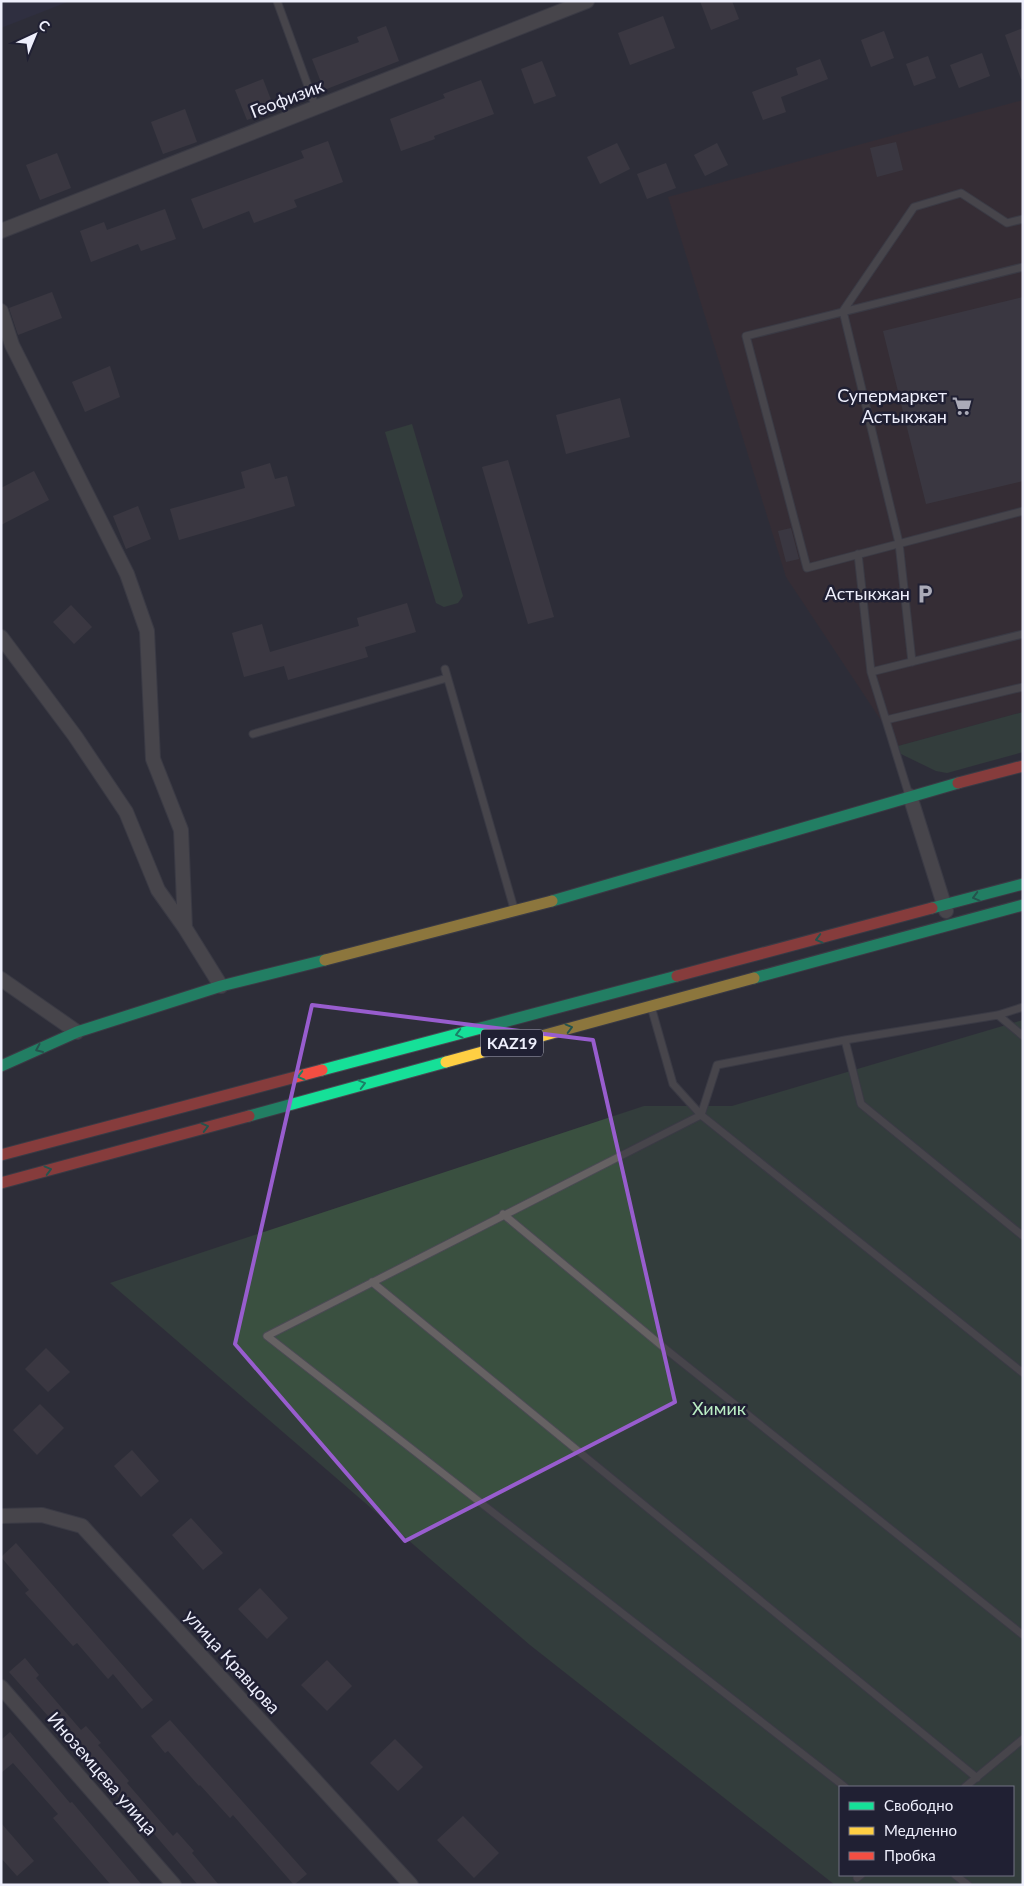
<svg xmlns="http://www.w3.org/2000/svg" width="1024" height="1886" viewBox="0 0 1024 1886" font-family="Lato,sans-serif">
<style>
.commercial{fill:#3e2d31}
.built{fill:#313149}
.green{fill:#3a5040;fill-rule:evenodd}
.building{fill:#49444c}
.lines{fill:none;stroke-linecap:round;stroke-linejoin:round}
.lane-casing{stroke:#4a4a53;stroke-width:9}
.street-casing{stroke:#4a4a53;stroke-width:16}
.fast-casing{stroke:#4a4a53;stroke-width:13}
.slow-casing{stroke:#4a4a53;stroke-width:13}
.jam-casing{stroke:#4a4a53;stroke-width:13}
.lane{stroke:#666263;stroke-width:7}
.street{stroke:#666263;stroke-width:14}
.fast{stroke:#16e098;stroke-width:11}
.slow{stroke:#ffcf43;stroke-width:11}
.jam{stroke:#f24e42;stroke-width:11}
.oneway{stroke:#1b8066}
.marked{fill:none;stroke:#985dce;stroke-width:4;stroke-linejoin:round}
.labels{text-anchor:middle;stroke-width:5;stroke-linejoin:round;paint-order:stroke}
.shield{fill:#202033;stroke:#b0b1c0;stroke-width:1}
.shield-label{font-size:16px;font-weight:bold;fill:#eeeffc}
.street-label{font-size:18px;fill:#eeeffc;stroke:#202033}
.poi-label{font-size:18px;fill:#eeeffc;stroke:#202033;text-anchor:end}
.park-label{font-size:18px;fill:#baedc4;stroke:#202033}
</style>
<rect width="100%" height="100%" fill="#2e2e39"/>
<path class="commercial" d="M1023 100V712L898 746 786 577 668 197Z"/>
<path class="built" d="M1 1H70L1 28Z"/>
<path class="green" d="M412 424 463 596 458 603 444 607 436 603 385 432Z
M1023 712V752L947 773 936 771 901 754 898 746Z
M1023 1020V1885H835L530 1645 110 1283 644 1106H732ZM840 1787H1013V1875H840Z"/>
<path class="building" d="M700 1H732L739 19 711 30Z
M663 16 675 48 630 65 618 33Z
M386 26 399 61 324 90 312 59 359 42 357 37Z
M1023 28V79H1021L1005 35Z
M884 31 894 58 871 67 861 40Z
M982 53 990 76 959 88 950 65Z
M928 56 936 78 914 86 906 64Z
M820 59 828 79 781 97 786 112 763 120 752 92 798 75 796 68Z
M542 61 556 96 534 104 521 69Z
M263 79 275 110 247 120 235 90Z
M481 80 494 114 434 136 435 139 401 151 390 119 445 98 443 94Z
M185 109 197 142 163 154 151 122Z
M328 141 343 182 294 200 297 207 254 223 249 211 203 229 191 199 304 158 301 151Z
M896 142 903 170 877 177 870 148Z
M617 143 630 169 600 184 587 157Z
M717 143 728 165 705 176 694 155Z
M57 153 71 188 40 200 26 165Z
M666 163 676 188 647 199 637 174Z
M165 209 176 239 141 251 138 244 91 262 80 231 104 222 107 230Z
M52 292 62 318 18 335 9 308Z
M1023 297V481L926 504 883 331Z
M110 366 120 397 85 412 72 382Z
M620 398 630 437 566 454 556 415Z
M508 460 554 617 528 624 482 467Z
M270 463 275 479 287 476 295 506 179 540 170 509 245 488 241 472Z
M34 471 49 500 1 525V488Z
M138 506 151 539 126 549 113 516Z
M791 528 799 559 786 562 778 531Z
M407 603 416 632 365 647 368 657 288 680 284 666 244 677 232 633 262 624 270 652 359 626 357 618Z
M71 605 92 627 74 644 53 622Z
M46 1348 70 1372 48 1392 25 1369Z
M40 1404 64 1428 37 1455 13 1430Z
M132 1450 159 1481 141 1497 114 1466Z
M191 1518 223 1553 203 1570 172 1535Z
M16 1543 153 1700 142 1709 113 1674 108 1679 77 1643 73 1646 25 1593 29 1590 1 1557Z
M260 1588 288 1618 267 1639 238 1609Z
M25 1658 39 1675 36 1678 81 1730 86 1726 101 1743 98 1745 129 1781 127 1783 173 1836 177 1832 194 1851 192 1853 219 1885H198L149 1828 146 1831 95 1769 9 1672Z
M327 1660 352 1686 327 1711 301 1685Z
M170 1720 307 1874 294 1885 233 1815 230 1818 200 1785 199 1786 168 1751 165 1753 151 1736Z
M10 1732 70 1803 72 1802 142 1885H111L53 1818 58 1814 13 1763 1 1773V1740Z
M395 1739 423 1767 398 1791 370 1763Z
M463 1816 499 1853 474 1878 437 1840Z
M1 1823 34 1861 17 1876 1 1858Z"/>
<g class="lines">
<defs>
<path id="lane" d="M277 1 316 108
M1023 267 746 336 807 568 1023 511
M858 554 871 672
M912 662 899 543 843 311 914 207 961 193 1007 223 1023 219
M445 669 515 912
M886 720 1023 687
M253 734 447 678
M909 795 871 672 1023 634
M652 1010 673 1084 701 1115 1023 1373
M998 1015 1023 1036
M845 1040 861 1104 1023 1236
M503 1214 668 1351 1023 1635
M372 1282 977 1778
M845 1787 267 1336 701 1115 717 1065 845 1040 998 1015 1023 1007
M965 1787 1023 1739
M955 1875 968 1885
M857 1878 861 1875"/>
<path id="street" d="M1 231 587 1
M1 311 12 345 127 574 147 631 153 759 181 830 185 928 221 986
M1 637 75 736 126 812 158 890 185 928
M910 796 946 911
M1 979 77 1032
M1 1516 42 1515 82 1526 411 1885
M1 1687 174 1885"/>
<path id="fast" d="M552 901 958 783
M932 908 1023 884
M754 978 1023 905
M1 1066 77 1032 221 986 325 960
M322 1070 677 976
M249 1116 446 1062"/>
<path id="slow" d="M325 960 552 901
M446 1062 754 978"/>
<path id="jam" d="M958 783 1023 766
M677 976 932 908
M1 1155 322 1070
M1 1183 249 1116"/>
</defs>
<use href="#lane" class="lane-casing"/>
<use href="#street" class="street-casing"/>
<use href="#fast" class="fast-casing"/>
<use href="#slow" class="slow-casing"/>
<use href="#jam" class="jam-casing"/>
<use href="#lane" class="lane"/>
<use href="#street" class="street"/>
<use href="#fast" class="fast"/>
<use href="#slow" class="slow"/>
<use href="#jam" class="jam"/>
</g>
<defs><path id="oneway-chevron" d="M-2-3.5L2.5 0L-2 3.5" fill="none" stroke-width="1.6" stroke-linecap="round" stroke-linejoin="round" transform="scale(1.25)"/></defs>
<g class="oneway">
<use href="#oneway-chevron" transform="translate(976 897) rotate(165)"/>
<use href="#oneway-chevron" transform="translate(819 939) rotate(165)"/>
<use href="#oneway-chevron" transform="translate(569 1028) rotate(-15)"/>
<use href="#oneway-chevron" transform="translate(459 1034) rotate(165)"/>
<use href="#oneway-chevron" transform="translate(39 1049) rotate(156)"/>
<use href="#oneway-chevron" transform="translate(301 1076) rotate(165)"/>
<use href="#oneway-chevron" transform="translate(362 1084) rotate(-15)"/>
<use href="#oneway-chevron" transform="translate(205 1127) rotate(-15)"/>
<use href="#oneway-chevron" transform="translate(48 1170) rotate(-15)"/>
</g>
<path d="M0 0H1024V1886H0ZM312 1005 593 1040 675 1402 405 1541 235 1344Z" fill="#2e2e39" fill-opacity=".55" fill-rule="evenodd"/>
<path class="marked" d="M312 1005 593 1040 675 1402 405 1541 235 1344Z"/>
<defs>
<symbol id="supermarket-bare" viewBox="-9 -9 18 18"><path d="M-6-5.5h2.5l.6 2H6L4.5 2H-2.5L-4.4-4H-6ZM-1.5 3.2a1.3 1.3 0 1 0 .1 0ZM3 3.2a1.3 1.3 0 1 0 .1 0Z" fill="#ababb8" stroke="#202033" stroke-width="2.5" paint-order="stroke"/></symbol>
<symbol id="parking-bare" viewBox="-9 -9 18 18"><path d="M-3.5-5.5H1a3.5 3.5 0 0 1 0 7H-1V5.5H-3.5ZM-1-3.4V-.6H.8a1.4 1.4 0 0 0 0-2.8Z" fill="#ababb8" stroke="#202033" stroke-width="2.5" paint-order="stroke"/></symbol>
</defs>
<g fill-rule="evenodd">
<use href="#supermarket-bare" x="948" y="392" width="28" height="28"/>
<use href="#parking-bare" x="911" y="580" width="28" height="28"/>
</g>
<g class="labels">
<rect class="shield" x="481" y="1029.5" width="62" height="27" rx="4"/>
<g class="shield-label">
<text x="512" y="1049">KAZ19</text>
</g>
<g class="street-label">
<text transform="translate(287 99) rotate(-21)" y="6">Геофизик</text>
<text transform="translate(232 1662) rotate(48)" y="6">улица Кравцова</text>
<text transform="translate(102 1774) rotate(49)" y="6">Иноземцева улица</text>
</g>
<g class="poi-label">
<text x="947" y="402">Супермаркет<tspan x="947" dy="21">Астыкжан</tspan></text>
<text x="910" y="600">Астыкжан</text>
</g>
<g class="park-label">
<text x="719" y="1415">Химик</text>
</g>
</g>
<rect width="1024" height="1886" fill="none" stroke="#eeeffc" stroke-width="5"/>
<rect x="839" y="1786" width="175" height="90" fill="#202033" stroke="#727383"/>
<rect x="849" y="1802" width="25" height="8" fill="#16e098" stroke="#727383"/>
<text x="884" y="1811" font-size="15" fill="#eeeffc">Свободно</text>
<rect x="849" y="1827" width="25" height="8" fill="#ffcf43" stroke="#727383"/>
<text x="884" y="1836" font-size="15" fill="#eeeffc">Медленно</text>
<rect x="849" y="1852" width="25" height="8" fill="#f24e42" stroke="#727383"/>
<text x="884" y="1861" font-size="15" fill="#eeeffc">Пробка</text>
<g transform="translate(35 35) rotate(44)" stroke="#202033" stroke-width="4" paint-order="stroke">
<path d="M0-4L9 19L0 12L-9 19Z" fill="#eeeffc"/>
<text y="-8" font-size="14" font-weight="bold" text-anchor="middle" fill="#eeeffc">С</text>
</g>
</svg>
